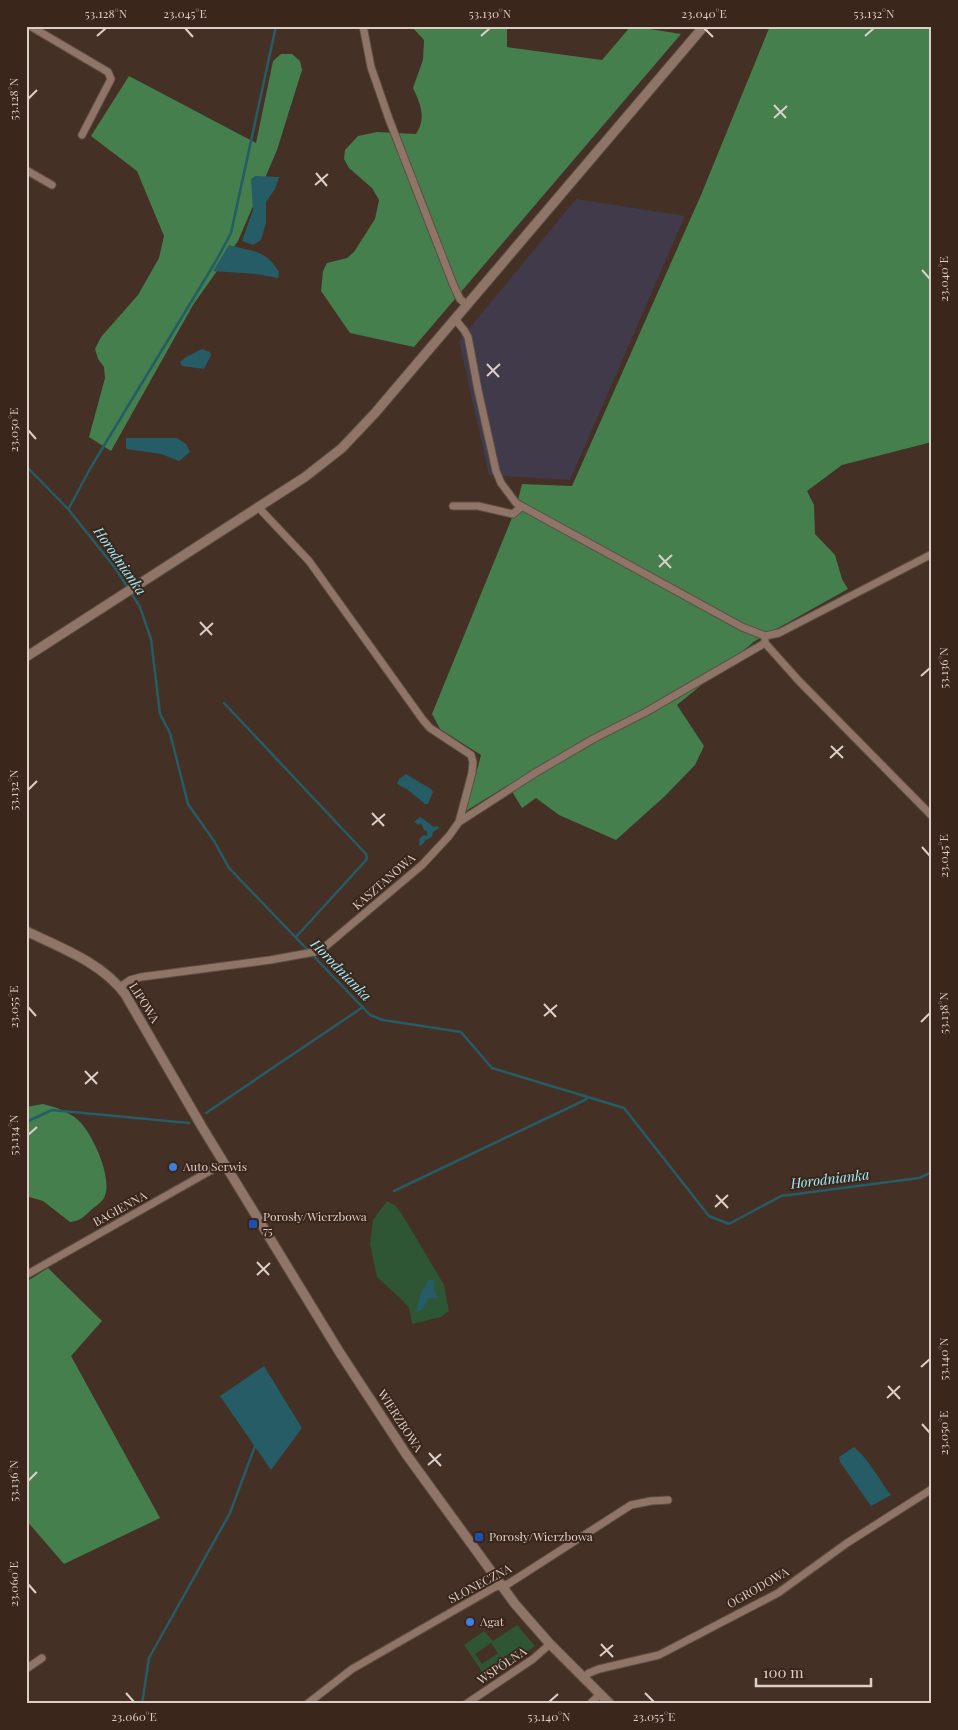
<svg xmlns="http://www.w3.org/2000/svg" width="958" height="1730" viewBox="0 0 958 1730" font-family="'Playfair Display',serif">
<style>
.industrial{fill:#403a4b}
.green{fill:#2e5534;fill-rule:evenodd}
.forest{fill:#447f4d}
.water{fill:#255c66}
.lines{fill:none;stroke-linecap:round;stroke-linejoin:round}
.stream{stroke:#255c66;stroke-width:2.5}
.minor-casing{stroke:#604f45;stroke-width:9}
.tertiary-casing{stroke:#604f45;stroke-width:11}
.minor{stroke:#8e7568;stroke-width:7}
.tertiary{stroke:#8e7568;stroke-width:9}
.ticks{fill:none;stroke:#ddcfc8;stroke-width:2}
.shop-dot{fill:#3f7fe0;stroke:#3a261b;stroke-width:2}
.transit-dot{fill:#1a4fb4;stroke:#3a261b;stroke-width:2}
.labels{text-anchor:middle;stroke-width:4;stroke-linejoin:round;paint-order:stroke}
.street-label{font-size:12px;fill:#ddcfc8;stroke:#3a261b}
.poi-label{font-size:12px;fill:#ddcfc8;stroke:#3a261b;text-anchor:start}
.water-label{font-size:14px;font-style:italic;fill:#a2eefd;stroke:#3a261b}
.neatline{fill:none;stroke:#ddcfc8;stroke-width:2}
.ticks-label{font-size:12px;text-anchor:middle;fill:#ddcfc8}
</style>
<rect width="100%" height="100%" fill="#453025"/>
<path class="industrial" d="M576 199 685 216 570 480 489 475 459 341Z"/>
<path class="green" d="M387 1201 396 1206 408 1224 444 1285 449 1311 441 1317 412 1324 409 1308 403 1301 377 1277 370 1244 373 1220Z
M517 1625 535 1646 487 1679 464 1645 484 1631 493 1641ZM491 1643 498 1653 482 1664 475 1654Z"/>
<path class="forest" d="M411 26H507V47L602 60 631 26 681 34 414 347 350 333 321 291 323 271 327 263 347 258 354 252 375 219 379 200 372 188 349 168 344 159 345 150 358 136 377 132 416 134C427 118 420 103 413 88L423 60 424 40Z
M770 26H932V442L842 465 807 491 814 505 815 534 835 555 842 579 848 589 755 641 677 705 704 746 695 765 665 796 616 840 559 815 536 798 522 808 508 785 466 811 481 755 440 729 432 714 516 508 522 484 572 486 701 195Z
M281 54H292L300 61 302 70 277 150 238 241 193 305 111 451 89 437 105 378 104 367 98 359 95 349 101 337 138 295 159 258 164 236 137 171 91 136 129 76 256 143 273 61Z
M43 1104C55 1107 68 1111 78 1120 92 1132 114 1180 104 1198 101 1203 94 1207 90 1211 83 1218 79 1221 70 1222L43 1201 26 1196V1107Z
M48 1268 102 1321 71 1356 160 1518 64 1564 26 1520V1282Z"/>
<path class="water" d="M255 176 279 177 275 189 266 202V223L261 240 253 245 242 241 253 210 251 179Z
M229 245C253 252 265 249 279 272L278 278 256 274 213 271Z
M202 349 210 352 211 355 204 369 182 366 180 362 186 357Z
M126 438H177L186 444 190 452 179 461 161 454 126 449Z
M406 774 431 789 433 792 428 804H425L408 790 397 784 399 779Z
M420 817 434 827 437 826 439 828 433 832 432 837 426 840 421 846 419 845 420 838 424 835 427 836V831L424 830 421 823 419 825 414 822Z
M428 1280H434V1289L438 1298H429L422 1310 416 1312 420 1296Z
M264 1366 302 1428 271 1470 220 1396Z
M854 1447C870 1460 878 1479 891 1495L871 1506 840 1462 839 1457Z"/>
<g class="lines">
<path class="stream" d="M26 466 68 509 116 569 140 607 151 639 160 714 170 733 188 804 214 841 229 868 370 1015 383 1020 461 1032 492 1068 624 1108 709 1216 729 1224 781 1196 919 1178 932 1172
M69 508 91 467 216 261 231 233 276 26
M224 703 366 854 367 859 296 937
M206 1113 363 1007
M26 1122 52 1110 189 1123
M394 1191 585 1100 588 1097
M142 1704 149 1658 230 1513 255 1446"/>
<defs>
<path id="minor" d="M30 26 108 72 111 79 82 135
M363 26 371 67 389 119 453 284 460 299 467 305
M26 170 52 185
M455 319 464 330 468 337 478 390 496 471 501 483 516 503 742 627 765 636 779 633 932 554
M453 506H478L513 514 521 507
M765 639V643L799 681 932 816
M459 822 535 773 593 739 646 712 765 643
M120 987 130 980 141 977 270 960 320 951 422 865 449 836 459 822 472 773 473 762 471 755 430 728 423 720 309 561 258 507
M26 1275 224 1163
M26 1669 42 1658
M583 1678 589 1673 599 1669 659 1655 778 1593 847 1543 932 1489
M307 1704 352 1669 495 1587 508 1584 631 1505 651 1501 668 1500
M466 1704 533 1659 550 1644
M590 1704 600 1694"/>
<path id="tertiary" d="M26 657 305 477 342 448 375 413 704 26
M26 931C61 948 101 962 125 994L202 1127 340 1353 406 1454 515 1604 550 1644 610 1704"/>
</defs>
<use href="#minor" class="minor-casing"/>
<use href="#tertiary" class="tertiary-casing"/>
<use href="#minor" class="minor"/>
<use href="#tertiary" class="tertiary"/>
</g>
<path class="ticks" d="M185 28 193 37M704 28 713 37M97 36 106 28M481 36 490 28M865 36 874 28M28 99 37 90M774 105 786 118M774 118 787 106M316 173 327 186M315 185 328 174M922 270 930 279M487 364 499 377M487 376 500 364M28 430 36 439M659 555 671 568M659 567 672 555M200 622 212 635M200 635 213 623M921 676 930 668M831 746 843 758M830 758 843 746M28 790 37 781M372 813 384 826M372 825 385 814M922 847 930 856M544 1004 556 1017M28 1007 36 1016M544 1016 557 1005M921 1022 930 1013M85 1071 97 1084M85 1084 98 1072M28 1135 37 1127M716 1195 728 1208M715 1207 728 1195M257 1262 269 1275M257 1275 270 1263M921 1367 930 1359M888 1386 900 1399M887 1398 900 1386M922 1424 930 1433M429 1453 441 1466M428 1465 441 1454M28 1481 37 1472M28 1584 36 1593M601 1644 613 1657M600 1656 613 1645M126 1693 134 1702M645 1693 654 1702M549 1702 558 1694"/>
<g class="shop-dot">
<circle cx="173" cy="1167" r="5"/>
<circle cx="470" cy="1622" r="5"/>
</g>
<g class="transit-dot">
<rect x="248" y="1219" width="10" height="10" rx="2.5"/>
<rect x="474" y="1532" width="10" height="10" rx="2.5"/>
</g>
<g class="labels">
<g class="street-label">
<text transform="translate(384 882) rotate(-41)" y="4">KASZTANOWA</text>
<text transform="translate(144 1003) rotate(58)" y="4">LIPOWA</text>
<text transform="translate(120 1209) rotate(-29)" y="4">BAGIENNA</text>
<text transform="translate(400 1421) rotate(57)" y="4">WIERZBOWA</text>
<text transform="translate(480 1584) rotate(-28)" y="4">SŁONECZNA</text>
<text transform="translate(758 1588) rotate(-30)" y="4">OGRODOWA</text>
<text transform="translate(502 1666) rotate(-34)" y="4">WSPÓLNA</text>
</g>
<g class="poi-label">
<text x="183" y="1171">Auto Serwis</text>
<text x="263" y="1221">Porosły/Wierzbowa<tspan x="263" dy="14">75</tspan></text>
<text x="489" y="1541">Porosły/Wierzbowa</text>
<text x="480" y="1626">Agat</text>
</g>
<g class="water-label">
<text transform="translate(120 561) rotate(55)" y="5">Horodnianka</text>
<text transform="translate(341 970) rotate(46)" y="5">Horodnianka</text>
<text transform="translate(830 1179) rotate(-7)" y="5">Horodnianka</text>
</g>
</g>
<rect width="958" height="1730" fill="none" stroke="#3a261b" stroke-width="55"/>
<path d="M756 1678v8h115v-8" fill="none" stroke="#ddcfc8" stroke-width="2.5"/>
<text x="763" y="1678" font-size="15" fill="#ddcfc8" stroke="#3a261b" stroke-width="4" paint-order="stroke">100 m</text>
<rect x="28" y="28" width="902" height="1674" class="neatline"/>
<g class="ticks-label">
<text x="106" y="18">53.128°N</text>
<text x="185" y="18">23.045°E</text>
<text x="490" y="18">53.130°N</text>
<text x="704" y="18">23.040°E</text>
<text x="874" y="18">53.132°N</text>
<text transform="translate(14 99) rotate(-90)" y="4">53.128°N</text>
<text transform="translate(944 279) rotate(-90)" y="4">23.040°E</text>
<text transform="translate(14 430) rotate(-90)" y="4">23.050°E</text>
<text transform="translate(944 668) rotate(-90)" y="4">53.136°N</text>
<text transform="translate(14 790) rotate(-90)" y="4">53.132°N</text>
<text transform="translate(944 856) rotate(-90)" y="4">23.045°E</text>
<text transform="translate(14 1007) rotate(-90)" y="4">23.055°E</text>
<text transform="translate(944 1013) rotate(-90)" y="4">53.138°N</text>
<text transform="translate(14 1135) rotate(-90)" y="4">53.134°N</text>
<text transform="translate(944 1359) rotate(-90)" y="4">53.140°N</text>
<text transform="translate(944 1433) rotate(-90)" y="4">23.050°E</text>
<text transform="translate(14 1481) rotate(-90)" y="4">53.136°N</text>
<text transform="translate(14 1584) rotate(-90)" y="4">23.060°E</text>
<text x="134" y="1721">23.060°E</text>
<text x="549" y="1721">53.140°N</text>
<text x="654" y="1721">23.055°E</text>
</g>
</svg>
